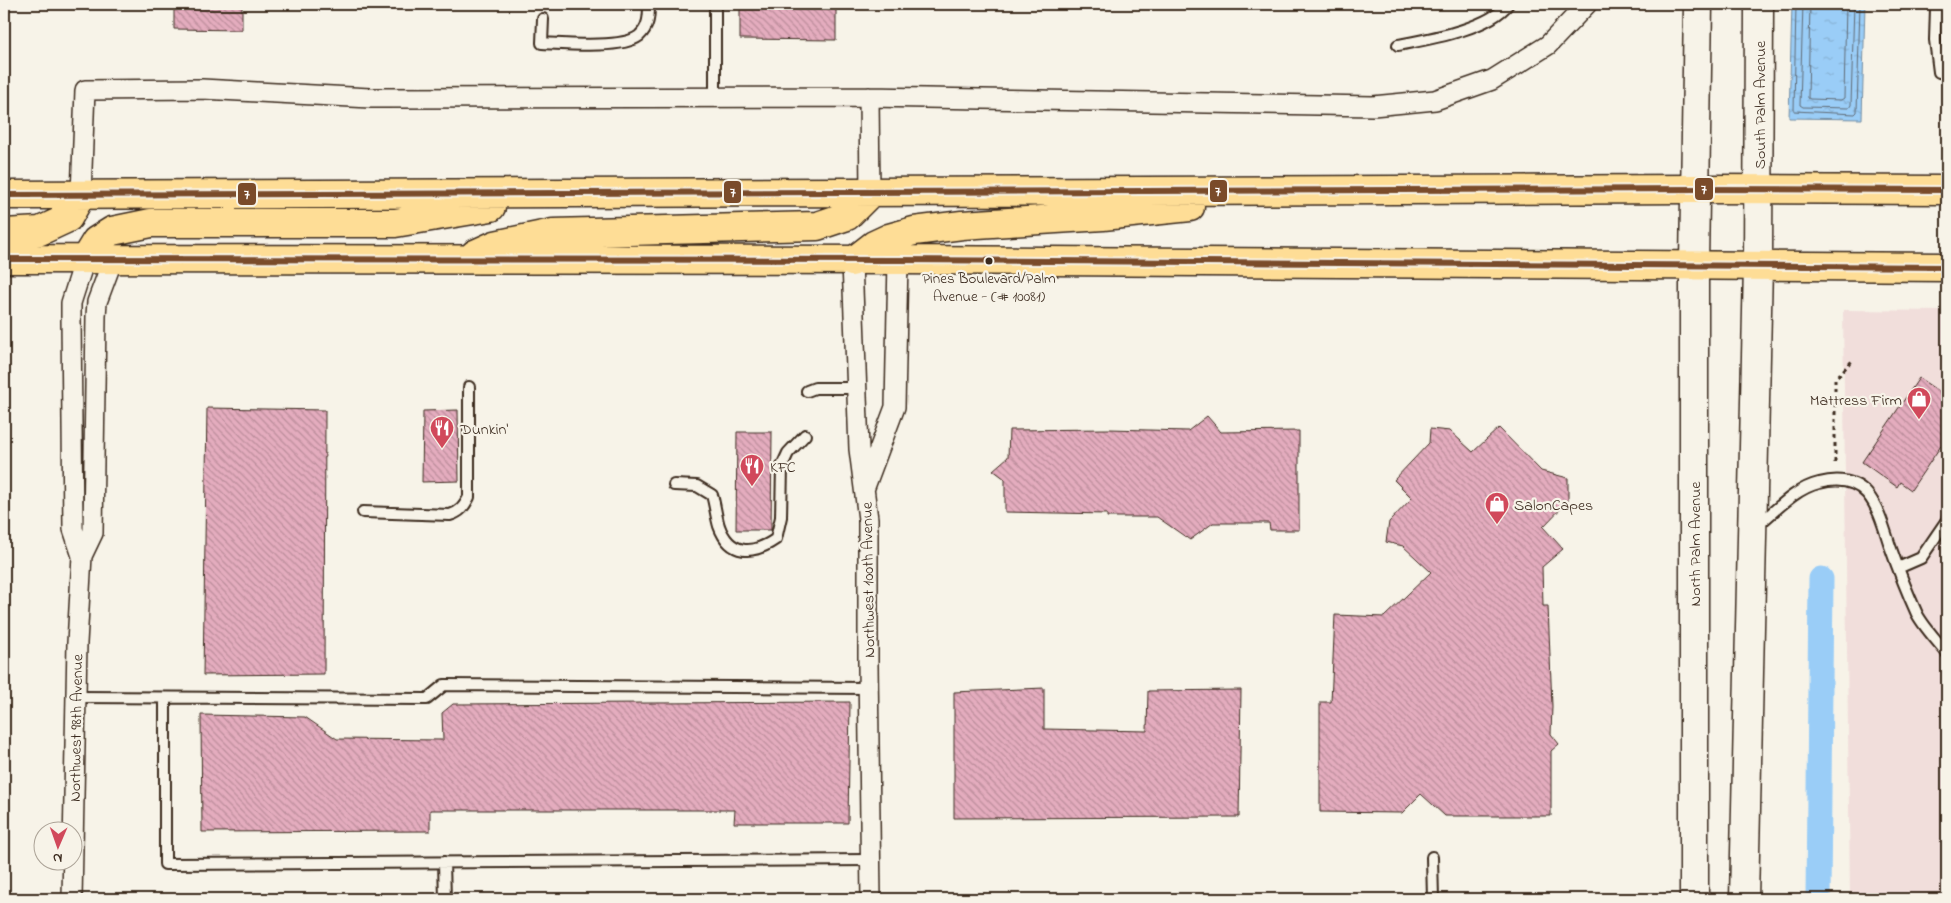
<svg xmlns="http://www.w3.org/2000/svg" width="1951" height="903" viewBox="0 0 1951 903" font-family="'Indie Flower',sans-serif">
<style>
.built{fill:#f1dedb}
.water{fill:url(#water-ripples);stroke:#748ca0}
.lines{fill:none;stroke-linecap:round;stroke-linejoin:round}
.shore{stroke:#616b75;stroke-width:1}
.canal{stroke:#9acdf7;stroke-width:25}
.building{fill:url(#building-back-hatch);stroke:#3b2a1e}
.service-casing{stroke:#3b2a1e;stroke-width:14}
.minor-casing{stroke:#3b2a1e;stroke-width:22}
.secondary-casing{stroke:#3b2a1e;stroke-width:31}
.trunk-casing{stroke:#3b2a1e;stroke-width:31}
.path{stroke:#3b2a1e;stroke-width:3;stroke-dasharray:4 4;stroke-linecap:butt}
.service{stroke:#f7f3e8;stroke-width:10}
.minor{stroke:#f7f3e8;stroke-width:19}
.secondary{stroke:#f7f3e8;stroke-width:28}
.trunk{stroke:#fedd96;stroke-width:28}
.bus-1-casing{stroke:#f7f3e8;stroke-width:10}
.bus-1{stroke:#7a4b2a;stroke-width:6}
.bus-dot{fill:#3b2a1e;stroke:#f7f3e8;stroke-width:2}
.labels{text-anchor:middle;stroke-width:4.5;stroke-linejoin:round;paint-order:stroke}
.bus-label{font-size:15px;fill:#3b2a1e;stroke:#f7f3e8}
.street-label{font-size:16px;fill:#3b2a1e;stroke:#f7f3e8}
.poi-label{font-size:16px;fill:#3b2a1e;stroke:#f7f3e8;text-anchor:start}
.line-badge{stroke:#f7f3e8;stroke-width:2}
.badge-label{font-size:14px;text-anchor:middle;font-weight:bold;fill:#fff}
</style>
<defs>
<pattern id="water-ripples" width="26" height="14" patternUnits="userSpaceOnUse" patternTransform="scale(1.25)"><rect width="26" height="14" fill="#9acdf7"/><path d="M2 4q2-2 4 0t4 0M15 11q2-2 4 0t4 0" fill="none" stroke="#86b0d3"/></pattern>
<pattern id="building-back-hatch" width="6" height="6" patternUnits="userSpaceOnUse" patternTransform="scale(1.25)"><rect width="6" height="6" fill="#e4acbe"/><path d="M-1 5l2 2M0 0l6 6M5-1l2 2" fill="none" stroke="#ba8c9a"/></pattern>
</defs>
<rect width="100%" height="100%" fill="#f7f3e8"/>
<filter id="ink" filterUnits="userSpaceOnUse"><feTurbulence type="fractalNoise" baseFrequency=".02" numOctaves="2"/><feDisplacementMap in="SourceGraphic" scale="10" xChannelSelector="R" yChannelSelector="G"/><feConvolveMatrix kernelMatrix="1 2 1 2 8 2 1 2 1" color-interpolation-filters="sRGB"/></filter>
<g filter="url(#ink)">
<path class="built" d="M1843 310 1947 311V899H1850Z"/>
<path class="water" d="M1792 4H1865L1862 119 1789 118Z"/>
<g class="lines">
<path class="shore" d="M1796 4 1794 111 1855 114 1857 112 1860 4
M1803 4 1800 105 1803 107 1849 108 1851 105 1854 4
M1810 4 1808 98 1810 99 1841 100 1844 98 1846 4"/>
<path class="canal" d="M1818 899 1821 579"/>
</g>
<path class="building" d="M174 4H242V30L174 29Z
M740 4H836V40L740 39Z
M1919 378 1947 397V437L1911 490 1900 482 1897 487 1862 462Z
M207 408 325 410 324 674 203 675Z
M458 410 459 481 422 482 423 411Z
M1207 416 1221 432 1299 431V530H1270L1269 523H1213L1190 540 1157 517H1107V514L1005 512V479L993 470 1008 457 1009 430 1109 429 1188 431Z
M1499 428 1541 471 1568 478V501L1543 527 1563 549 1542 567 1543 606H1548L1552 706 1551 734 1559 744 1551 751V816H1445L1421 794 1402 813 1320 812V702H1331L1335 615 1384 617 1431 572 1403 546 1386 542 1389 522 1412 498 1394 480 1429 443 1430 429 1450 431 1473 452Z
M737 432H772L771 530H736Z
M1044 688V729L1147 731 1148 691 1241 690 1239 817 954 818V692Z
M850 702 848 823H734L735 810H430V831L202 832 201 715 305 717 337 739 443 740 442 713 453 704Z"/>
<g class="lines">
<defs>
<path id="service" d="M1936 8 1935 40 1939 72 1947 74
M543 19 542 43C564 44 622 49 639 36 649 27 649 16 649 4
M1398 45C1429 39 1489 29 1508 4
M715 97V4
M807 391 815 388H858
M674 485 697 486 712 495C715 505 716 516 719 526 730 556 753 555 776 539L781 517 782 466 788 453 805 435
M363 512 450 515C460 512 464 507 469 497V387
M1757 526C1775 511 1796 488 1819 483 1869 470 1878 509 1890 546 1898 569 1907 592 1917 614 1924 627 1937 641 1947 653
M1898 568 1921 558 1947 520
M76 697 427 699 444 685 868 688
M165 698V864L871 860
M1432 857 1433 899
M444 862 445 899"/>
<path id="minor" d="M869 97 870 193
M81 195 85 90 202 89 370 98 869 97 1373 106 1435 100 1492 80 1548 45 1587 4
M852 262 859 449 868 519V665L871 899
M865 487 895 407 898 260
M82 556 93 533 96 316 97 302 113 259
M72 899 77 643 82 556 73 529 71 317V303L85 259"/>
<path id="secondary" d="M1694 899V264L1698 4
M1744 899 1758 266 1759 4"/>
<path id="trunk" d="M4 195 1696 189 1947 190
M4 233 40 231 68 218 81 195
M475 254 495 245 553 233 817 226 847 216 870 193
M4 259 898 260 1947 267
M85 259 96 241 112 231 151 223H395L491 207
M852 262 874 245 889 238 914 231 962 225 1103 216 1190 207"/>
</defs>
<use href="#service" class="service-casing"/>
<use href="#minor" class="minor-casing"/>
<use href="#secondary" class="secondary-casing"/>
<use href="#trunk" class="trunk-casing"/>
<path class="path" d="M1835 463V379L1852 361"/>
<use href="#service" class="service"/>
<use href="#minor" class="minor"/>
<use href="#secondary" class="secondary"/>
<use href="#trunk" class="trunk"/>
<defs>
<path id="bus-1" d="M4 195 1696 189 1947 190
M4 259 898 260 1947 267"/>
</defs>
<use href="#bus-1" class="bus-1-casing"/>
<use href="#bus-1" class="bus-1"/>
</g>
</g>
<defs>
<symbol id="shop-pin" viewBox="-11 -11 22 30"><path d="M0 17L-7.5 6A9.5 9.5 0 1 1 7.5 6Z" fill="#d1495b" stroke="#f7f3e8"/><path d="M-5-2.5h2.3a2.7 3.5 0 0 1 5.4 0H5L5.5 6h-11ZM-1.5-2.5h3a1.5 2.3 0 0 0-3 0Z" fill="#fff"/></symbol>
<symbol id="restaurant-pin" viewBox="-11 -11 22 30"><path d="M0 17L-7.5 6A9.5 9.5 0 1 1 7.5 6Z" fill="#d1495b" stroke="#f7f3e8"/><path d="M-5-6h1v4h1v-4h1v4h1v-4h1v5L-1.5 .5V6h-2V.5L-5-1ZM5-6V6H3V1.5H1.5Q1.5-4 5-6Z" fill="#fff"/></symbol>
</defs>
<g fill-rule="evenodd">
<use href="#shop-pin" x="1905" y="385" width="28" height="38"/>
<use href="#restaurant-pin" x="428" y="414" width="28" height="38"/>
<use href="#restaurant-pin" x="738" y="452" width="28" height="38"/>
<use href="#shop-pin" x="1483" y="490" width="28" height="38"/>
</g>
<circle class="bus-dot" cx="989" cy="261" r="4.5"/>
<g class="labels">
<g class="bus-label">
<text x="989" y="283">Pines Boulevard/Palm<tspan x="989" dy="18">Avenue - (# 10081)</tspan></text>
</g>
<g class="street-label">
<text transform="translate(1759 105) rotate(-90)" y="6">South Palm Avenue</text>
<text transform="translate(1694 544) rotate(-90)" y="6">North Palm Avenue</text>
<text transform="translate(867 580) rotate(-91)" y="6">Northwest 100th Avenue</text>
<text transform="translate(75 728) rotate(-89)" y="6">Northwest 98th Avenue</text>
</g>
<g class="poi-label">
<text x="1902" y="405" text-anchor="end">Mattress Firm</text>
<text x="460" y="434">Dunkin'</text>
<text x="770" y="472">KFC</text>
<text x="1514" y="510">SalonCapes</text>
</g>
</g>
<g class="line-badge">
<rect x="1694" y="177" width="20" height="24" rx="5" fill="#7a4b2a"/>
<rect x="1209" y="179" width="19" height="24" rx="5" fill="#7a4b2a"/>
<rect x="723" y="180" width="19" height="24" rx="5" fill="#7a4b2a"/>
<rect x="237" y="182" width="20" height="24" rx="5" fill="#7a4b2a"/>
</g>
<g class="badge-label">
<text x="1704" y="194">7</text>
<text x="1218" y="196">7</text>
<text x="733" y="197">7</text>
<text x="247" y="199">7</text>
</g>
<rect width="1951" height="903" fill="none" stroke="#f7f3e8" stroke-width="20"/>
<rect x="10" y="10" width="1931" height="883" fill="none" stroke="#3b2a1e" stroke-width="2" filter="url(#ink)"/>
<g transform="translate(58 846) rotate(182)"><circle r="24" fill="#f7f3e8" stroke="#aca397"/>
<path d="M0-4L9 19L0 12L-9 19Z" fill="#d1495b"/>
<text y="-8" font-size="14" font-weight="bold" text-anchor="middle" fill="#3b2a1e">N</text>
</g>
</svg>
